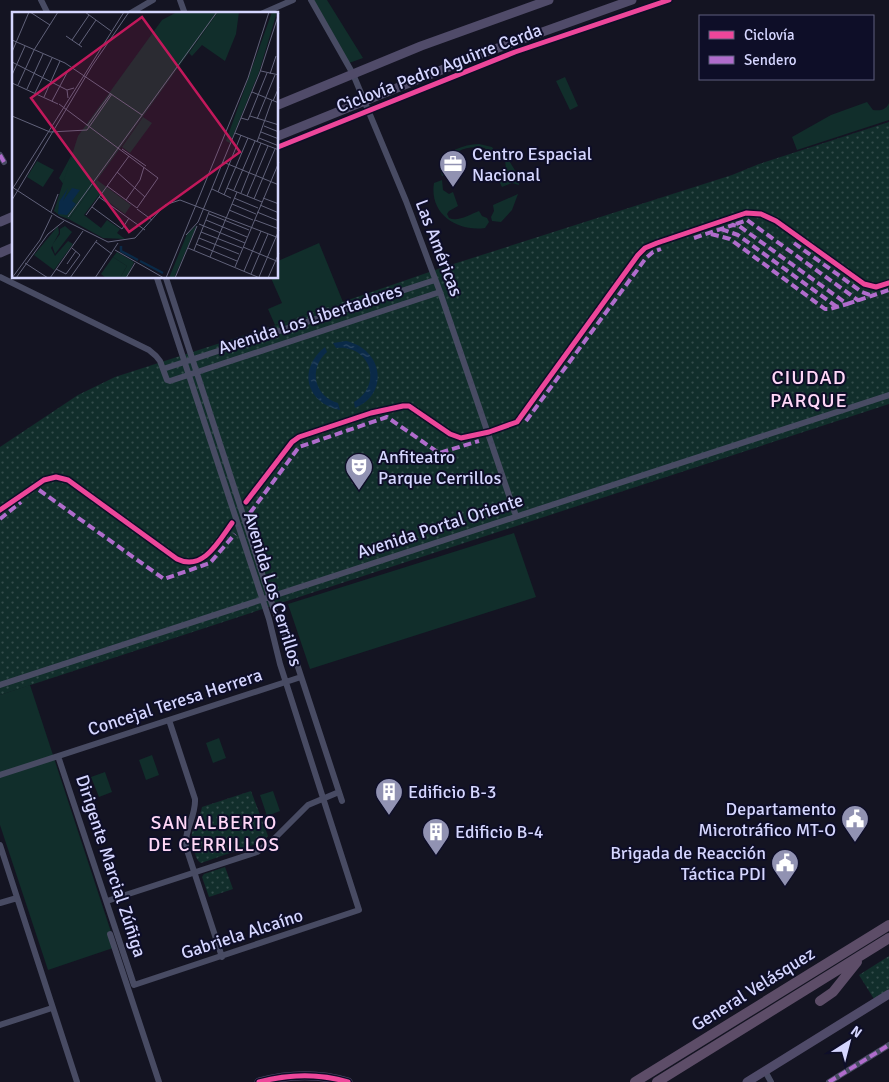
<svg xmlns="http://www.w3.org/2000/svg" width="889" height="1082" viewBox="0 0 889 1082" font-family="Signika,sans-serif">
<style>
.grass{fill:#112e2b}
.park{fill:url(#park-dots)}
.water{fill:url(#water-ripples)}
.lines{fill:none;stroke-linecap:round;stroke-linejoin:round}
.minor{stroke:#484b63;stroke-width:6}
.major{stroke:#504b69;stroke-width:9}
.highway{stroke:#5d4d68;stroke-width:10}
.quiet{stroke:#b06ccc;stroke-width:4;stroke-dasharray:8 4;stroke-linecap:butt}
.cycleway-casing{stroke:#0e0e28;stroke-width:8}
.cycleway{stroke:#ed469a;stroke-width:5}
.labels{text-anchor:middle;stroke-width:4;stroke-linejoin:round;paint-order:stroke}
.street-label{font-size:18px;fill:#d5d6ff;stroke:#0e0e28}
.poi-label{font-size:18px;fill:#d5d6ff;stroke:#0e0e28;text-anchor:start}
.neighbourhood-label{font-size:19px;letter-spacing:1px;fill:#ffd7f7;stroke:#0e0e28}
.quarter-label{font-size:20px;letter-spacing:1px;fill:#ffd7f7;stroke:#0e0e28}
.inset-river{fill:none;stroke:#0a2a48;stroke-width:2.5}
.inset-road{fill:none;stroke:#61627a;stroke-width:1}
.view{fill:#c2185b;fill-opacity:0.15;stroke:#c2185b;stroke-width:2.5}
.inset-edge{fill:none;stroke:#d5d6ff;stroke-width:2.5}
</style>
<defs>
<pattern id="park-dots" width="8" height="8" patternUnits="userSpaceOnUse" patternTransform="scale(1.25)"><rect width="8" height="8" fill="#112e2b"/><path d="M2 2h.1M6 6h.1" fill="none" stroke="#334c4b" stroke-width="1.8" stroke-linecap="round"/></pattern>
<pattern id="water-ripples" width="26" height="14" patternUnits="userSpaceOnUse" patternTransform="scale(1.25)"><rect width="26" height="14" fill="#0a2a48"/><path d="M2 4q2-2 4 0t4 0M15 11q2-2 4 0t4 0" fill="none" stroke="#2d4863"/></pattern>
</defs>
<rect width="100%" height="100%" fill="#141422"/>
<path class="grass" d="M313 0H327L363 58 349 63Z
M565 77 578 106 570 110 556 81Z
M867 102 873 110C880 111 886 110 889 103V120L797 150 792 137 831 115Z
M479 144 492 147 494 150 487 153 485 148C468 145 454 150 444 164L447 174 442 176 439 165C448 150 462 145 479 144Z
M508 159 516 172 519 185 512 183 502 187 496 175 506 169 505 160Z
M442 180 443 190 449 194 453 192 458 206 449 211 447 214 449 218C458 222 469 215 479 211L482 216 487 218 489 222 485 228C457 232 429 214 434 183Z
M518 194 512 210 501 222 492 221 491 217 494 211 493 205Z
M319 243 343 302 275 325 268 309 282 303 271 278H278V261Z
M514 533 536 597 310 669 288 604Z
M30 685 116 947 48 970 0 825V695Z
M219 738 226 758 213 763 206 743Z
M152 755 159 775 146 780 139 760Z
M105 772 112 792 99 797 91 777Z
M273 791 280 811 267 816 260 795Z"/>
<path class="park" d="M889 122V404L0 695V447L78 395 115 377 273 326 441 268 732 175 759 164Z
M251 791 268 836 263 841 256 844 201 863C197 860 196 858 195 853 186 828 198 828 202 807Z
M225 867 233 889 209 897 202 877 204 874Z
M889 956V989L874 999 859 975Z"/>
<path class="water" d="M346 341C383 349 390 394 355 408L354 402C384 385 370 344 336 348L333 343Z
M325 347 327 352C308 369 314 396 338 403L340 410C306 403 297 369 325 347Z"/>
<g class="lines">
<path class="minor" d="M41 0 48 14
M180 0 185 14
M311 0 353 74 406 201 440 292 516 516
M129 14 153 0
M261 14 293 0
M0 155 4 162
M0 277 149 350 156 356 160 361 167 380 170 381 440 292
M166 278 273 607 295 658 342 801
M163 369 435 280
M0 685 889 395
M169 720 195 799C196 817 184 829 186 847L222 957
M58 756 134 985 359 910 280 664 269 619 157 278
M0 775 301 677
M0 845 77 1082
M107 901 257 852 272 841 308 805 339 792
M0 903 17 898
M110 934 159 1082
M0 1025 52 1008
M765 1071 771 1082
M829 1082 889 1045"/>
<path class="major" d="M278 105 421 46 549 0
M278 136 481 54 632 0
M0 222 14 216
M0 253 14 247
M259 1082C289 1074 318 1073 348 1082
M747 1082 889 994"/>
<path class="highway" d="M820 1001 833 992 857 962
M635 1082 889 925
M657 1082 889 938"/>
<path class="quiet" d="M0 155 4 162
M736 224 747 220 859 301
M721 229 738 235 837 307
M711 234 730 239 825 309H830L847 304
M694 238 733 225 739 226 847 304 889 290
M794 243 862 292 873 296
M526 421 646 258 653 252 661 249
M39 490 164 579 210 563 235 534
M250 513 299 447 387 417 439 453 479 441
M0 519 21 502
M829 1082 889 1045"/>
<defs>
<path id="cycleway" d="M278 147 515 52 669 0
M246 502 292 442 299 437 371 413 403 406H409L450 434 461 438 489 432 517 422 638 255 645 248 657 243 746 213 761 214 776 221 864 284 876 287 889 283
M0 510 44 480 56 477 68 480 177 559C203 572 219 541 232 523
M259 1082C289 1074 318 1073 348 1082"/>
</defs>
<use href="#cycleway" class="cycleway-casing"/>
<use href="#cycleway" class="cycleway"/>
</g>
<defs>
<symbol id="office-pin" viewBox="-11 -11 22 30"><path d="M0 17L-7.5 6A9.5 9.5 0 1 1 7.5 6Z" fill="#9192b2" stroke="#0e0e28"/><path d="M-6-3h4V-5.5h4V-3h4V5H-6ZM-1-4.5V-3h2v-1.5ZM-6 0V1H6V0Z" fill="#fff"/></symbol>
<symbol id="theatre-pin" viewBox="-11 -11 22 30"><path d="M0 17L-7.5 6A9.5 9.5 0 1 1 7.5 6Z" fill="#9192b2" stroke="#0e0e28"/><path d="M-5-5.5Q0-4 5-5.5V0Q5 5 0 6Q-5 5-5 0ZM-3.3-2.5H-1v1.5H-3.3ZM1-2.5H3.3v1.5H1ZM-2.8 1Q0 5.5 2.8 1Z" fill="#fff"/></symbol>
<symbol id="building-pin" viewBox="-11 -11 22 30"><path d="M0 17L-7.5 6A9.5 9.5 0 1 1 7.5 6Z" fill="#9192b2" stroke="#0e0e28"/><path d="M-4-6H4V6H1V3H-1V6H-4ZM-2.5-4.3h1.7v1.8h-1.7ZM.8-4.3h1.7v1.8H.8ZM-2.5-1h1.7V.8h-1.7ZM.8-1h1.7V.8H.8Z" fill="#fff"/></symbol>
<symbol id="civic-pin" viewBox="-11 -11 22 30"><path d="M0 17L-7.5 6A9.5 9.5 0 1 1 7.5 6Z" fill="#9192b2" stroke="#0e0e28"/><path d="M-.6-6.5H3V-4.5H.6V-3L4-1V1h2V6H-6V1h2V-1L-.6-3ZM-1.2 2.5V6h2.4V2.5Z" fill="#fff"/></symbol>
</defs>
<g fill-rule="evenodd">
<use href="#office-pin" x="437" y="148" width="32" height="43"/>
<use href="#theatre-pin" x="343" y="451" width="32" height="43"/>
<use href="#building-pin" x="373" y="776" width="32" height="43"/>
<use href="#civic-pin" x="839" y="803" width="32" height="43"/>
<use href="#building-pin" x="420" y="816" width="32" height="43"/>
<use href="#civic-pin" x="769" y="847" width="32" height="43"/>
</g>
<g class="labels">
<g class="street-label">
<text transform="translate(439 68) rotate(-21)" y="6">Ciclovía Pedro Aguirre Cerda</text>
<text transform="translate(439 248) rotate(69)" y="6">Las Américas</text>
<text transform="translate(310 319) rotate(-18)" y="6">Avenida Los Libertadores</text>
<text transform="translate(440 526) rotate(-18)" y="6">Avenida Portal Oriente</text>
<text transform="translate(273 589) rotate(73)" y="6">Avenida Los Cerrillos</text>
<text transform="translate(175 702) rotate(-18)" y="6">Concejal Teresa Herrera</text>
<text transform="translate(111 866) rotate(72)" y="6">Dirigente Marcial Zúñiga</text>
<text transform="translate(242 934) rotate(-18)" y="6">Gabriela Alcaíno</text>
<text transform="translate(753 989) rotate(-32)" y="6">General Velásquez</text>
</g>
<g class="poi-label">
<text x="472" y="160">Centro Espacial<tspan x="472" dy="21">Nacional</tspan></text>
<text x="378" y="463">Anfiteatro<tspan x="378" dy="21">Parque Cerrillos</tspan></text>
<text x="408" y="798">Edificio B-3</text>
<text x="836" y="815" text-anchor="end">Departamento<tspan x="836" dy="21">Microtráfico MT-O</tspan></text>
<text x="455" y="838">Edificio B-4</text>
<text x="766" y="859" text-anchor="end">Brigada de Reacción<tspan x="766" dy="21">Táctica PDI</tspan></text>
</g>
<g class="neighbourhood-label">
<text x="214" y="829">SAN ALBERTO<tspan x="214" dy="22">DE CERRILLOS</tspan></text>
</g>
<g class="quarter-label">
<text x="809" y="384">CIUDAD<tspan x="809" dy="23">PARQUE</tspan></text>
</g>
</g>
<g transform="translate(12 12)">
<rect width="266" height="266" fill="#141422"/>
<path d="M206 0H227L224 22 213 49 190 33 180 44 177 41ZM131 105 140 111 118 141 110 135ZM59 144 57 207 85 168 119 193 113 202 87 183 72 203 89 216 95 208 108 217 105 221 113 227 91 226 42 199 52 173 47 166ZM25 149 42 158 31 175 15 165ZM46 214 47 221 39 236 43 244 56 229 61 232 42 258 22 243ZM101 245 115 254 108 266H94L89 262Z" fill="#112e2b"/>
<path d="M165 0H206L57 207 48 204 42 199 66 124 150 8ZM260 0H265L247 60 218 131 214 129ZM185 213 162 266H157L175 222ZM53 214 60 220 43 242 40 233 48 222V217ZM105 240 122 250 115 266H108L115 254 101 245Z" fill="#112e2b"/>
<path d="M56 176 51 189 60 176 68 178 60 189 64 192 55 203 46 202 47 190Z" fill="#0a2a48"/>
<path class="inset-river" d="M109 234V239L126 248M128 249 151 261"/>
<path class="inset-road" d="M18 0 38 13M73 0 99 19M54 24 70 35M0 28 53 51 130 103M60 28 77 3M67 33 84 8M22 38 46 0M0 40 17 0M0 50 55 78M249 59 267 63M258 62 264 44M0 63 13 34M0 71 46 92M6 73 22 38M15 77 31 42M240 80 267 91M23 81 40 46M32 85 48 49M56 86 55 78 62 76M40 89 57 57M261 89 267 75M47 92 146 166 125 196 95 174M0 104 38 120 75 118 100 82M238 104 267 113M229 106 236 108 255 61M245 107 263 63M75 114 99 81M252 114 267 120M249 120 267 127M223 121 267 138M247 126 267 134M245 130 260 88M110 137 134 154M211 150 267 173M105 160 133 185M0 175 46 205 96 230 123 226 153 193 168 188 267 226M1 176 112 0M215 176 250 190M200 177 219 186M222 178 243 129M206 180 229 123M229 181 249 131M212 183 236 126M235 184 256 134M87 185 133 218M222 186 246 196M251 186 267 192M242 187 263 137M0 188 80 54 117 0M114 188 128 168 132 155M220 192 244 202M248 193 267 201M80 195 110 217 117 206M125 197 140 208M217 198 241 208M39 200 46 182M245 200 267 209M197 202 237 218M74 203 117 144M56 205 205 0M194 208 235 225M243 208 267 217M186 210 248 60 267 1M187 212 233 231M189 220 230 236M174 223 186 210M187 226 227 242M84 230 100 242M184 232 225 249M231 235 267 250M176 236 248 266M103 238 152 266M182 238 197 200M198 245 225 180M13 251 36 266M55 252 64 239M223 255 267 150M44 257 54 262 68 243 60 236M232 259 249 219M239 262 256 222M247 265 267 218M0 266 28 228 40 203M4 266 36 222 52 209M38 266 71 219M58 266 85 228M83 266 106 231M114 266 123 251M154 266 236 66 257 0M163 266 185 214M256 266 267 241"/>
<path class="view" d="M130 5 228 140 117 220 19 86Z"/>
<rect width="266" height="266" class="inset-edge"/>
</g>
<rect x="699" y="15" width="175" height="65" fill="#0e0e28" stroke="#5e5e7e"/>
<rect x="709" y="31" width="25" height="8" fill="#ed469a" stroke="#5e5e7e"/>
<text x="744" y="40" font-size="15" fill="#d5d6ff">Ciclovía</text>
<rect x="709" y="56" width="25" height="8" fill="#b06ccc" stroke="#5e5e7e"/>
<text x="744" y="65" font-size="15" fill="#d5d6ff">Sendero</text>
<g transform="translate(849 1042) rotate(36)" stroke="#0e0e28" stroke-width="4" paint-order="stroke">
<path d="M0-4L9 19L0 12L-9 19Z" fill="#d5d6ff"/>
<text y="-8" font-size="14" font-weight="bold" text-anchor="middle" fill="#d5d6ff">N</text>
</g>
</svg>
